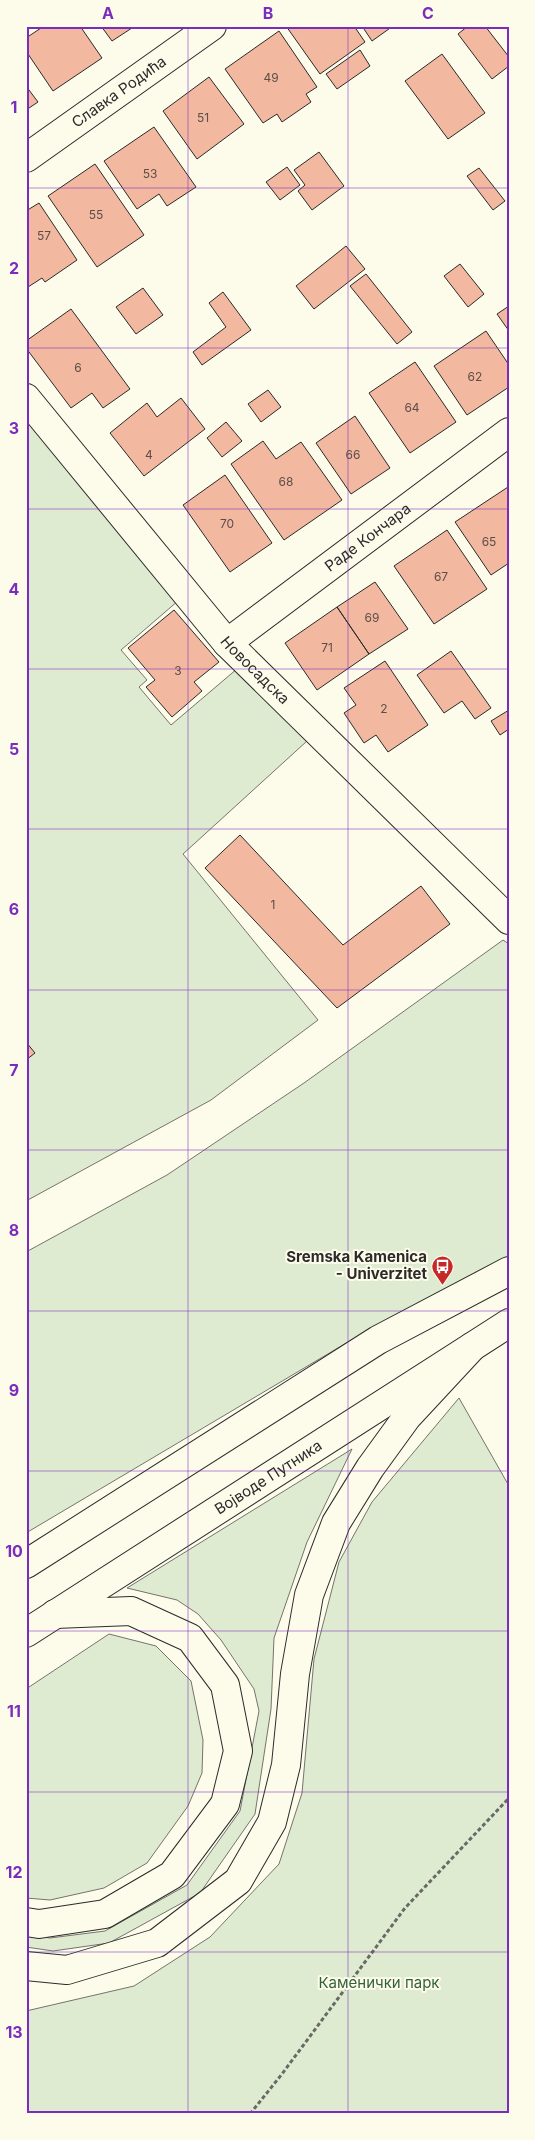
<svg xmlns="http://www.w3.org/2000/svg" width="535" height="2140" viewBox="0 0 535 2140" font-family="Inter,sans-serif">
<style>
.green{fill:#deebd1;stroke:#74746e}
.building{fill:#f2b8a0;stroke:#2b2b2b}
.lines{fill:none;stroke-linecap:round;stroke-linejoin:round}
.minor-casing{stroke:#2b2b2b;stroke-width:30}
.major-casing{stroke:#2b2b2b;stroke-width:30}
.path{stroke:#6a6964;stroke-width:3;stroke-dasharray:4 2.5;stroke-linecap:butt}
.minor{stroke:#fdfbea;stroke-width:28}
.major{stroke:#fdfbea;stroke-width:28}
.grid{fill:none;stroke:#7b2cbf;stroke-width:1;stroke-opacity:0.55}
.labels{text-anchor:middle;stroke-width:4;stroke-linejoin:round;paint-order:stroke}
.number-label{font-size:12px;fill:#5d4e48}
.street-label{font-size:15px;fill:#2b2b2b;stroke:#fdfbea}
.poi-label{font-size:15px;font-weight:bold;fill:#2b2b2b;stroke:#fdfbea;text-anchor:end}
.park-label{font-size:15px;fill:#34623c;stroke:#fdfbea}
.neatline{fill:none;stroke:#7b2cbf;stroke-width:2}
.grid-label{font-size:16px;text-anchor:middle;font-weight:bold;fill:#7b2cbf}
</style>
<rect width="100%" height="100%" fill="#fdfbea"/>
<path class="green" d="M26 385 193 588 121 650 147 680 139 687 171 725 251 657 318 731 183 854 318 1020 211 1100 26 1201Z
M503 940 509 944V1257L375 1326 26 1533V1252L167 1175 304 1083Z
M459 1398 509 1486V2114H26V2011L134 1986 210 1937 279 1864 302 1793 314 1659 339 1562 372 1502Z
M352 1449 307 1542 274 1638 271 1709 255 1814 200 1893 109 1943 53 1951 26 1947V1934L50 1938 105 1931 187 1885 240 1811 259 1711 254 1689 221 1640 198 1614 177 1600 127 1588Z
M109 1634 156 1646 191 1681 203 1740 202 1773 188 1806 147 1863 104 1888 50 1900 26 1898V1689Z"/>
<path class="building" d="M44 26H80L102 58 53 91 26 51V38Z
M101 26H135L112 41Z
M286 26H354L365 42 320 74Z
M362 26H393L372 41Z
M468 26H485L509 57V66L492 79 458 34Z
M279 31 317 87 306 94 311 102 282 122 277 114 263 123 225 69Z
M360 50 370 66 337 89 326 74Z
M442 54 485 113 448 139 405 81Z
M209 77 244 124 197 159 163 111Z
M26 86 38 102 26 110Z
M154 127 196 187 167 206 159 194 137 209 104 161Z
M319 152 344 186 312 210 298 191 305 185 294 170Z
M95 164 144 235 97 267 48 196Z
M287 167 300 185 280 200 266 182Z
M479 168 505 201 493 210 467 176Z
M39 203 77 260 45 282 42 278 28 287 26 211Z
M346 246 365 269 314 309 296 286Z
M460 264 484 294 468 307 444 276Z
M366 274 412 332 397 344 350 286Z
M143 288 163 315 136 334 116 307Z
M223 292 251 330 202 365 193 352 226 327 209 303Z
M509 306V331L497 314Z
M71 309 130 389 103 408 92 393 71 408 26 348V341Z
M486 331 509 365V387L467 415 434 366Z
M415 362 456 422 410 453 369 393Z
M268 390 281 407 261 422 248 404Z
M181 398 205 429 144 476 110 433 147 403 157 417Z
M355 416 390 468 351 494 316 443Z
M226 422 242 441 222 457 207 438Z
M263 441 276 459 301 442 342 500 284 540 231 464Z
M225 475 272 543 230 572 183 505Z
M508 487 509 563 491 575 455 522Z
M447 530 487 589 434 624 394 566Z
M375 582 408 629 369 654 337 607Z
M337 607 369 654 317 690 285 643Z
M174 610 219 662 194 682 202 691 172 717 146 687 155 680 128 648Z
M451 651 491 708 475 719 462 701 444 713 417 675Z
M385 661 428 725 388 752 376 735 364 743 344 713 356 705 344 688Z
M509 710V729L500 735 491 721Z
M240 835 343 945 421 886 450 924 337 1008 205 868Z
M26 1042 35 1053 26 1060Z"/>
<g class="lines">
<defs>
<g id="minor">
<path id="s1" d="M26 158 212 26"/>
<path id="s2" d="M26 398 227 643 509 920"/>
<path id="s3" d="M227 643 509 432"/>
</g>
<g id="major">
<path d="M26 1564 378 1340 509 1271"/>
<path id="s4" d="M26 1633 509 1323"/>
<path d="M26 1922 39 1924 105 1914 172 1875 225 1804 238 1751 225 1685 190 1638 131 1611 55 1614"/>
<path d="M26 1966 67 1970 157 1943 238 1881 272 1822 286 1765 295 1674 309 1595 336 1523 370 1468 407 1417 472 1347"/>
</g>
</defs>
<use href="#minor" class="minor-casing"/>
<use href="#major" class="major-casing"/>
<path class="path" d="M250 2114 282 2074 405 1908 509 1798"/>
<use href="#minor" class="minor"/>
<use href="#major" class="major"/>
</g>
<path class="grid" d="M188 26V2114M348 26V2114M26 188H509M26 348H509M26 509H509M26 669H509M26 829H509M26 990H509M26 1150H509M26 1311H509M26 1471H509M26 1631H509M26 1792H509M26 1952H509"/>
<defs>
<symbol id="bus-pin" viewBox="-11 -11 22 30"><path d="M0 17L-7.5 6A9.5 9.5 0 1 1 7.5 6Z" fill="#c62828" stroke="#fdfbea"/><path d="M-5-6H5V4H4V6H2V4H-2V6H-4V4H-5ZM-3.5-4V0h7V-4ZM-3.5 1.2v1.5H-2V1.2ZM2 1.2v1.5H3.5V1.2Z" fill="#fff"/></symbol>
</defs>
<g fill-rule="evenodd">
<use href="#bus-pin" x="430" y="1254" width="25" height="34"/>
</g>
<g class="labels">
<g class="number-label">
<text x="271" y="82">49</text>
<text x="203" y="122">51</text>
<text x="150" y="178">53</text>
<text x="96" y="219">55</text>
<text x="44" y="240">57</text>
<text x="78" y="372">6</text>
<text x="475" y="381">62</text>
<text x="412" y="412">64</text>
<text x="149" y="459">4</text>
<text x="353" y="459">66</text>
<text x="286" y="486">68</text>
<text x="227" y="528">70</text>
<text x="489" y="546">65</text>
<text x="441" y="581">67</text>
<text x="372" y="622">69</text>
<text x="327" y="652">71</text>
<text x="178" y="675">3</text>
<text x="384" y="713">2</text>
<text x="273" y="909">1</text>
</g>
<g class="street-label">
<text dy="5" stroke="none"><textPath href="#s1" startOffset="114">Славка Родића</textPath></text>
<text dy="5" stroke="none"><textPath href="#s3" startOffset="176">Раде Кончара</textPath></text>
<text dy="5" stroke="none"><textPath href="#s2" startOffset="356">Новосадска</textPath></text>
<text dy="5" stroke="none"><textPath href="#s4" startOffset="288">Војводе Путника</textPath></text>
</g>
<g class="poi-label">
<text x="427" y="1262">Sremska Kamenica<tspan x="427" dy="17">- Univerzitet</tspan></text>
</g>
<g class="park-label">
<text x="379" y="1988">Каменички парк</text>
</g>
</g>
<rect width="535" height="2140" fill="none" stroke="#fdfbea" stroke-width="55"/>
<rect x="28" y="28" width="480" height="2084" class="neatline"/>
<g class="grid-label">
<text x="108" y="19">A</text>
<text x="268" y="19">B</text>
<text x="428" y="19">C</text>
<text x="14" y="113">1</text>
<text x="14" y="274">2</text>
<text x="14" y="434">3</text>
<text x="14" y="595">4</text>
<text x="14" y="755">5</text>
<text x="14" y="915">6</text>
<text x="14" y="1076">7</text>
<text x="14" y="1236">8</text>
<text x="14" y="1396">9</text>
<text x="14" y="1557">10</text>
<text x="14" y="1717">11</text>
<text x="14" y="1878">12</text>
<text x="14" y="2038">13</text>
</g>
</svg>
